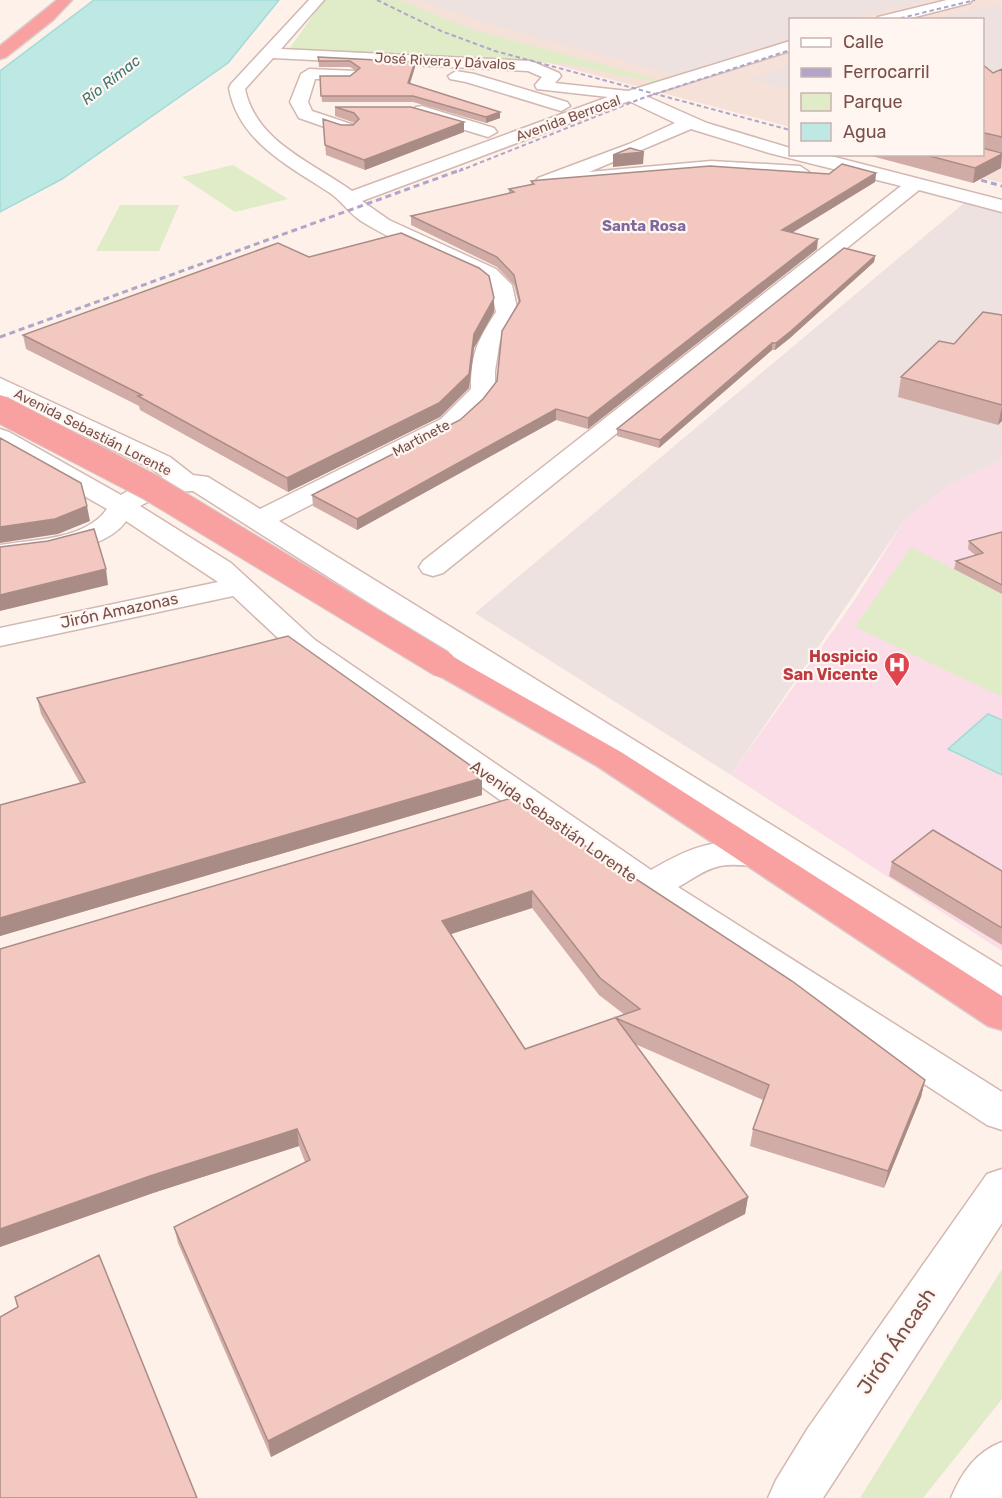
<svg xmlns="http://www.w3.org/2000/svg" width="1002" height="1498" viewBox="0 0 1002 1498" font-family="Rubik,sans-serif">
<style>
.residential{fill:#f5e1d8}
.industrial{fill:#ede2e0}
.medical{fill:#fbdde8}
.green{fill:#dfecc7}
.water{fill:#bde8e4;stroke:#a3dad5;stroke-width:1.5}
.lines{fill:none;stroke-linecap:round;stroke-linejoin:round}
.minor-casing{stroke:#d3b7b1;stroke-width:3}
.highway-casing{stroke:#dacecd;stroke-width:3}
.minor{fill:#fff;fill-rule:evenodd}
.highway{fill:#f8a1a0;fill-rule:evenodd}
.rail-far1{stroke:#b0a6c9;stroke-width:2;stroke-dasharray:4.5 3;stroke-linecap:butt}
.rail{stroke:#b0a6c9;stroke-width:3;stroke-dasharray:6 4;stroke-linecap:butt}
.highway-bridge-casing{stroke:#dacecd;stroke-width:29;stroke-linecap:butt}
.highway-bridge{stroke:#f8a1a0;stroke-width:27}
.wall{fill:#d1aca6;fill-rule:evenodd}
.shaded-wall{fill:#aa8c87}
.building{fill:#f3c8c1;stroke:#aa8c87;stroke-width:1.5;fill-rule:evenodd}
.labels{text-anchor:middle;stroke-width:4.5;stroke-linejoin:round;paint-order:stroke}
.far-street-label{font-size:14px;fill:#7a504c;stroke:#fff6f1}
.far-water-label{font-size:15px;font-style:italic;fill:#3b7772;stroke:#fff6f1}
.far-neighbourhood-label{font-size:15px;font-weight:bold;fill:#7e689c;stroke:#fff6f1}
.street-label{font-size:16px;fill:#7a504c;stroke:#fff6f1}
.health-label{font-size:16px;font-weight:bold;fill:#be3a42;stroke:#fff6f1;text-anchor:end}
.near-street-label{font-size:20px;fill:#7a504c;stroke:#fff6f1}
</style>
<rect width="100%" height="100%" fill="#fdf1ea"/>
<path class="residential" d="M385 0H1002V183L894 155 982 154V20H790V127L511 53Z"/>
<path class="industrial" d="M420 0H933L847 19 790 20V38L674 75 489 24Z
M1002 4V142L983 137 982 20H927Z
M790 65V89L749 79Z
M969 199 1002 208V460L947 487 904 521 731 775 475 613Z"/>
<path class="medical" d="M1002 460V951L731 775 854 601 904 521 947 487Z"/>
<path class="green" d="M324 0H400L467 28 659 80 654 82 567 64 289 49Z
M233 165 288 199 235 212 182 177Z
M120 205H179L159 251H96Z
M911 547 1002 594V697L855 627Z
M1002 1269V1399L923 1498H860Z"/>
<path class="water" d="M94 0H279L228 63 62 179 0 212V71Z
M988 714 1002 720V775L948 749Z"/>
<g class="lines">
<defs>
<path id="minor" d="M309 0H324L281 49 531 61 559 73 561 76 555 83 628 91 790 41V51L646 96 707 123 790 148V154H823L1002 200V212L919 190 443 573 433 576 423 573 419 567 423 561 901 186 769 153 691 129 589 172 711 161 800 166 809 172 800 178 711 173 585 184 578 182 576 177 545 188 538 186 535 182 538 178 629 144 675 123 629 101 362 201 389 220 496 269 512 285 518 312 500 340 495 371V390L482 408 459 429 279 521 1002 967V1000L988 996 781 865C761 870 740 862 720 866 705 869 691 880 678 887L1002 1092V1130L987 1125 637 896 507 805 293 652 233 596 0 646V628L218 582 126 521C104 553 37 555 0 561V545C35 539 85 540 107 509L0 448V429L9 432 121 495 139 484 163 477 152 469 0 395V378L170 457 193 475 208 477 260 509 441 419 471 389C471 354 477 341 496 312L491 288 480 279C441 259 398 244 361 221 349 213 342 201 330 193 289 166 238 141 229 88L231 84ZM273 58 528 71 542 77 535 85 537 89 608 97 352 191C312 162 256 142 245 89ZM193 491 746 842C707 840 684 851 651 870L315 640 231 563 140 506 167 492Z
M947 0H972L970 3 903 20H876L878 17Z
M309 69 356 71 358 74 350 79H315L308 102 312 111 354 125 357 129 354 133H342L299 118 290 102 301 74Z
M456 71 474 74 567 102 570 106 561 111 466 82 450 79 448 76Z
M422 106 494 128 497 132 488 137 416 115 413 111 416 107Z
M1002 1169V1223L823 1498H768L776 1480 808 1428 987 1174Z
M1002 1442V1498H951C962 1472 976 1452 1002 1442Z"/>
<path id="highway" d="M57 0H72L53 20 6 57 0 59V46Z
M442 655 453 657 621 752 1002 996V1030L988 1026 597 766 431 671 427 664 431 657Z"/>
</defs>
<use href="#minor" class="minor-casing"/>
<use href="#highway" class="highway-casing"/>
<use href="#minor" class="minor"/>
<use href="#highway" class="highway"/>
<path class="rail-far1" d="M377 0 441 31 495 51 790 130
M893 20 975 0
M459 171 640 99 790 50"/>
<path class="rail" d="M962 175 1002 186
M0 337 463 169"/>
<defs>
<path id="highway-bridge" d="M0 409 150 487 442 664"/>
</defs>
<use href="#highway-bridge" class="highway-bridge-casing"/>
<use href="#highway-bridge" class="highway-bridge"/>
</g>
<path class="wall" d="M318 57 415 62V67L410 84 500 118 486 123 413 102H322L320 76H350L356 71 350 67H319Z
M982 64 993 73 1002 69V152L982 148Z
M335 107 464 122V132L365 170 326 155 323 119 341 125H353L355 123 335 116Z
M1002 153 1001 168 973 183 864 154H982Z
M876 173 875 182 792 233 817 249 588 429 556 420 357 530 313 506 312 495 460 420 483 399 497 381 519 304 514 285 497 267 411 225V216L509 193V189L531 185V181Z
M875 256 874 262 790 338 775 350H772L659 448 617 436V429Z
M494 312 474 348 469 388 440 417 288 492 140 410 139 406 26 349 23 335Z
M1002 315V421L998 425 898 397 901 377Z
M1002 532V594L954 569 956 561 975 555 968 549 969 541Z
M37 698 474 768V773L482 795 0 936V805L80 783 41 714Z
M512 798 925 1080 921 1097 884 1188 750 1146 753 1129 763 1100 635 1044 748 1197 745 1214 271 1457 178 1243 174 1227 305 1162 299 1146 153 1193 0 1247V949ZM532 908 599 995 625 1015 525 1049 451 934Z
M892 862 1002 871V945L889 876Z"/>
<path class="shaded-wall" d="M415 62V67L408 89V83Z
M500 112V118L486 123V117Z
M464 122V132L365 170 364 160Z
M644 152 643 164 613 167V155Z
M1002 154 1001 168 973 183 975 168Z
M876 173 875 182 780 240 782 230Z
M818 239 817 249 588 429V418Z
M875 256 874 262 790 338 775 350 776 343Z
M494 298V312L474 348 469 388 440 417 288 492 287 478 474 334Z
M772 343V350L659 448 660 440Z
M1002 406V421L998 425Z
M556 409V420L357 530V519Z
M87 506 90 521 58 534 0 543V527Z
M106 569 108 585 0 611V595Z
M474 768V780L482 778V795L0 936V918Z
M532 891V908L442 937V921Z
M925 1080 921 1097 884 1188 888 1171Z
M297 1129 299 1146 153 1193 0 1247V1229L150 1176Z
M748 1197 745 1214 271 1457 268 1441Z"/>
<path class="building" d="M318 57 415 62 408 83 500 112 486 117 413 96H321L320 76H350L360 68 350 61H319Z
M982 64 993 73 1002 69V137L985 133 982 137Z
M335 107H411L464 122 364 160 325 145 323 119 341 125H353L359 119 354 113Z
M630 148 644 152 613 155Z
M982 148 1002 153V154L975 168 922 154H982Z
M842 164 876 173 782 230 818 239 588 418 556 409 357 519 312 495 460 420 483 399 497 381 502 331 520 301 514 275 497 257 411 216 514 192 509 189 534 184 531 181 540 180 710 166 829 174Z
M401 233 479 268 489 276 494 298 474 334 469 374 439 403 287 478 138 396 142 395 23 335 278 243 309 257Z
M844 248 875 256 791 331 776 343H772L660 440 617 429Z
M983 312 1002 315V405L901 377 939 341 954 344Z
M0 438 81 483 87 506 55 519 0 527Z
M94 529 106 569 0 595V547L48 541Z
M1002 532V585L956 561 983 553 969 541Z
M288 636 474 768 469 769 482 778 0 918V805L85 782 37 698Z
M512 798 792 981 925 1080 888 1171 753 1129 769 1085 616 1018 748 1197 268 1441 174 1227 310 1160 297 1129 150 1176 0 1229V949ZM532 891 600 978 640 1009 525 1049 442 921Z
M933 830 1002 871V928L892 862Z
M99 1255 197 1498H0V1317L18 1307 15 1297Z"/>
<defs>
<symbol id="hospital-pin" viewBox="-11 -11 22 30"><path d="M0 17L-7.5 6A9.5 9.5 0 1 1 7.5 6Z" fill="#e0444e" stroke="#fff6f1"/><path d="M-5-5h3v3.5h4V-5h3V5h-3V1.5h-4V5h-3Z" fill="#fff"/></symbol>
</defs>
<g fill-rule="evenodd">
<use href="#hospital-pin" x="882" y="650" width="30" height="40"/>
</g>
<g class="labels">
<g class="far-street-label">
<text transform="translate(445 61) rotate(3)" y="5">José Rivera y Dávalos</text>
<text transform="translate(568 118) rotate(-20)" y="5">Avenida Berrocal</text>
<text transform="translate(93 432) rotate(27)" y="5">Avenida Sebastián Lorente</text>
<text transform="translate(421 438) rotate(-28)" y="5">Martinete</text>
</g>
<g class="far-water-label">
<text transform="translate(111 80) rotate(-38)" y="5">Río Rímac</text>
</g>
<g class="far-neighbourhood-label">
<text x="644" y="231">Santa Rosa</text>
</g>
<g class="street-label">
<text transform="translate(119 610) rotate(-12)" y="6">Jirón Amazonas</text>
<text transform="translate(554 821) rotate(35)" y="6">Avenida Sebastián Lorente</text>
</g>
<g class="health-label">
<text x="878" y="662">Hospicio<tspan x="878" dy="18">San Vicente</tspan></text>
</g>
<g class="near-street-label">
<text transform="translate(896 1341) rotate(-56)" y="7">Jirón Áncash</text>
</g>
</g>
<rect x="789" y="18" width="195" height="138" fill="#fff6f1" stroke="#cab4af" stroke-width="1.5"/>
<rect x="801" y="38" width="30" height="9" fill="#ffffff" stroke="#cab4af" stroke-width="1.5"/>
<text x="843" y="48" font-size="18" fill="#7a504c">Calle</text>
<rect x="801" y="68" width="30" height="9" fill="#b0a6c9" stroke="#cab4af" stroke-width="1.5"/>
<text x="843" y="78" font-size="18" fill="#7a504c">Ferrocarril</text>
<rect x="801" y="93" width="30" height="18" fill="#dfecc7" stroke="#cab4af" stroke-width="1.5"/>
<text x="843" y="108" font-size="18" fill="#7a504c">Parque</text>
<rect x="801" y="123" width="30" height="18" fill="#bde8e4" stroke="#cab4af" stroke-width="1.5"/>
<text x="843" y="138" font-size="18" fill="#7a504c">Agua</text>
</svg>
